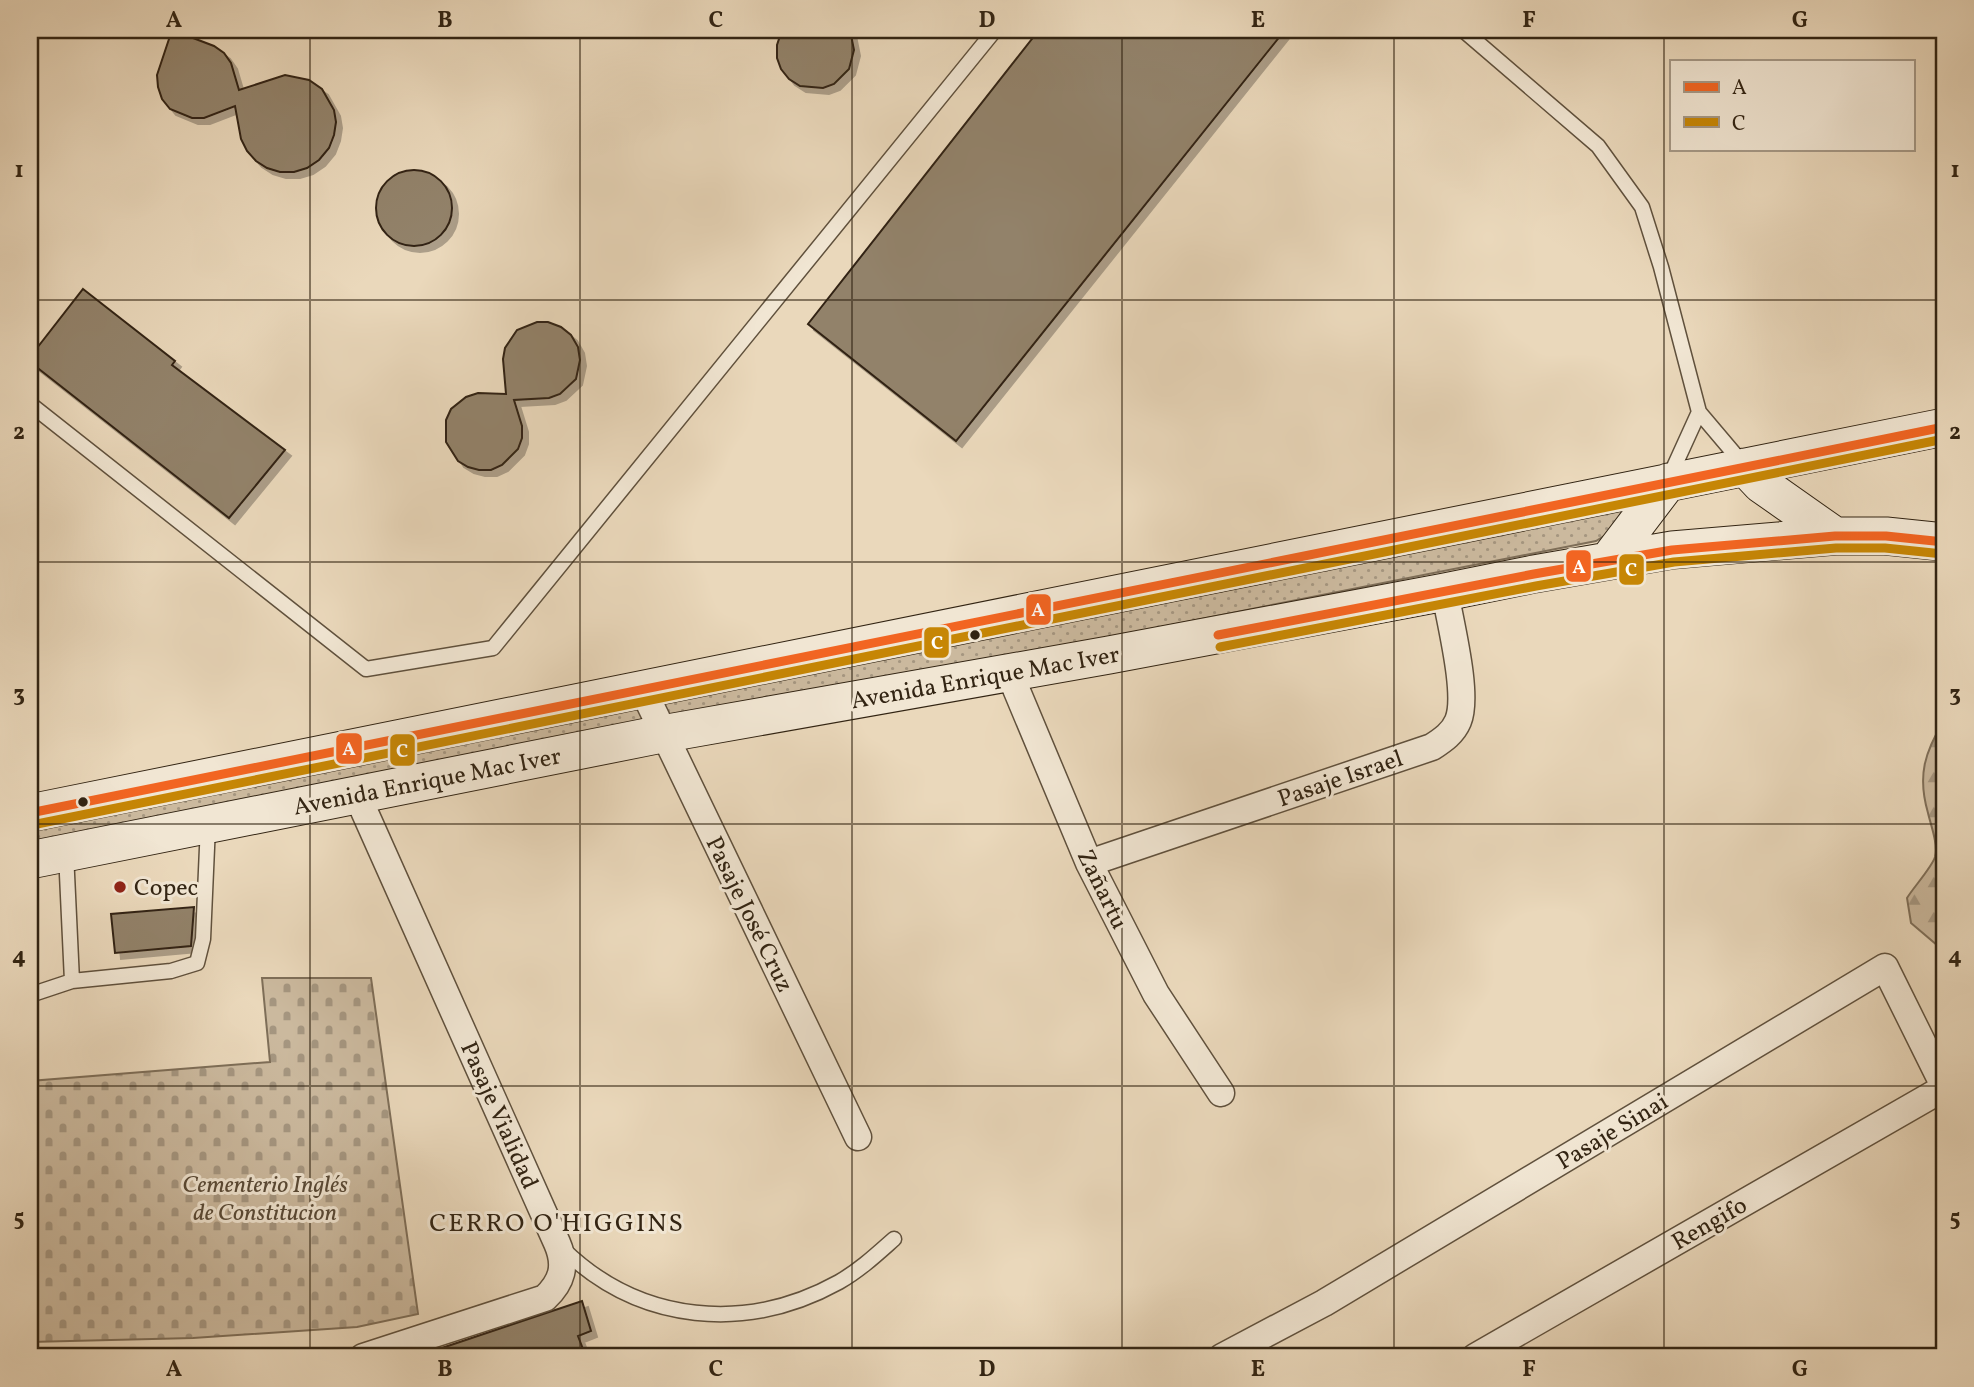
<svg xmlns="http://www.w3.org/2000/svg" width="1974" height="1387" viewBox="0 0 1974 1387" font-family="Vollkorn,serif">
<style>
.grass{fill:url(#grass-dots);stroke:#7e6e58;stroke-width:2}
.forest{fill:url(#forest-firs);stroke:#7e6e58;stroke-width:2}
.cemetery{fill:url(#cemetery-stones);stroke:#7e6e58;stroke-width:2}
.building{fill:#92826a;stroke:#322413;stroke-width:2;filter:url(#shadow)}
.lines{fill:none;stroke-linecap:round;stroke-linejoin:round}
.lane-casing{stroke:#60513d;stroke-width:17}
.street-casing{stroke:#60513d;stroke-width:29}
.secondary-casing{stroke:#322413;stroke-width:39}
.lane{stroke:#f1e6d3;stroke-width:14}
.street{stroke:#f1e6d3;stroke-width:26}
.secondary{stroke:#f1e6d3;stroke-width:37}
.bus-1-casing{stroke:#f1e6d3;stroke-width:14}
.bus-2-casing{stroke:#f1e6d3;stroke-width:14}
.bus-1{stroke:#f26522;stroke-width:9}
.bus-2{stroke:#c68605;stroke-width:9}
.grid{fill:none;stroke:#322413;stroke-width:2;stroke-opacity:0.55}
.bus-dot{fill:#322413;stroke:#f1e6d3;stroke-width:2.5}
.poi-dot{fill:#8f2418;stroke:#f1e6d3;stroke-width:2.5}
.labels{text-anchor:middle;stroke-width:6;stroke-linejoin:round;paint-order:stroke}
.street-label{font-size:24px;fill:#322413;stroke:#f1e6d3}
.poi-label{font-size:24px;fill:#322413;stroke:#f1e6d3;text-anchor:start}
.park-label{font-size:24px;font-style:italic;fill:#584936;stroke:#f1e6d3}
.neighbourhood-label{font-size:26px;letter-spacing:2px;fill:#322413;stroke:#f1e6d3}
.line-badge{stroke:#f1e6d3;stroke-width:2.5}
.badge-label{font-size:19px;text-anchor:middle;font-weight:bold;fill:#fff}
.neatline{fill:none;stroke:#322413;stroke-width:2.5}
.grid-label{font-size:23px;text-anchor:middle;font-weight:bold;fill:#322413}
</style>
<defs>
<pattern id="grass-dots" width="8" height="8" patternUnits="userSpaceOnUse" patternTransform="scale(1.75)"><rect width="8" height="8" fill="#cbb99e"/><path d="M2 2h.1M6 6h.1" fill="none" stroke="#a59680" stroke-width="1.8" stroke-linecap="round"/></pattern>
<pattern id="forest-firs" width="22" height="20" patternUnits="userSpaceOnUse" patternTransform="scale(1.75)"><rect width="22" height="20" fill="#cbb99e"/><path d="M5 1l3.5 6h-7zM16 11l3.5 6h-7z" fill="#a59680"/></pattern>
<pattern id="cemetery-stones" width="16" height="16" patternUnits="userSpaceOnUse" patternTransform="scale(1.75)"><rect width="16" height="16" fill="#cbb99e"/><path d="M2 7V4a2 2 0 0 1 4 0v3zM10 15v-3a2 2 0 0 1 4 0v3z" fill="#a59680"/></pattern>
<filter id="shadow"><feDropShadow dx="6" dy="6" stdDeviation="0" flood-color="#0004"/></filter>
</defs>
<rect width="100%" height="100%" fill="#ead8bb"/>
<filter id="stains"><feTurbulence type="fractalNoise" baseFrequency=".00286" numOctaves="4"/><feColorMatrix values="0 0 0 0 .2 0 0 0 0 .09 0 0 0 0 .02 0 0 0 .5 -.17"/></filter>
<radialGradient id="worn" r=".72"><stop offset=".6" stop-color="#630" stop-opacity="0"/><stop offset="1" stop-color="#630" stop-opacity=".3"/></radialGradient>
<path class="grass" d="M1640 502 1631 519 1596 541 30 850V819Z"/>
<path class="forest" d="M1944 720V951L1911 923 1907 898C1913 888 1932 867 1935 857 1938 843 1931 826 1928 813 1917 775 1925 752 1944 720Z"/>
<path class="cemetery" d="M262 978H371L418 1314 357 1327 193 1338 30 1342V1081L270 1062Z"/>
<path class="building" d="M172 30 214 46 224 53 231 63 239 90 285 75 309 80 322 89 334 110 336 122 334 135 329 148 319 160 307 168 294 172H280L267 168 256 161 247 151 241 139 235 106 204 118H192L170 109 162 99 158 87 157 75Z
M782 30H850L854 50 849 69 834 84 823 88 800 86 789 79 781 69 777 58V45Z
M1039 30H1285L956 441 808 324Z
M376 208a38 38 0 1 1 76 0a38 38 0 1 1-76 0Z
M83 289 175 361 172 365 285 450 229 518 30 362V357Z
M537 322H548L561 327 571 335 578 347 580 360 576 379 560 394 549 398 514 400 522 426V438L518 449 502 465 491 470H479L468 467 458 461 446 442V420L451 409 466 397 478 393 506 394 503 359 505 348 517 330Z
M194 907 191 946 115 953 111 914Z
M582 1301 591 1331 578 1336 586 1357H428L427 1353Z"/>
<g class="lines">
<defs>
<path id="lane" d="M1463 30 1598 146 1642 207 1661 267 1699 412 1743 464
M30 404 366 669 493 648 995 30
M1669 478 1699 412
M66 853 72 981
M30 995 72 981 171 971 197 963 203 939 208 825
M563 1249C640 1324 747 1333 839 1282 860 1270 877 1254 894 1239"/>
<path id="street" d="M1009 672 1089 863 1156 994 1221 1093
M643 690 858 1137
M357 795 557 1243C567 1266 562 1282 545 1298L363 1357
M1089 863 1432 747C1443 740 1453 733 1458 721 1469 695 1450 622 1445 592
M1222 1357 1324 1303 1885 967 1944 1086
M1475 1357 1944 1088"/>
<path id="secondary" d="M1745 467 1761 484 1835 536
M1608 561 1668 482
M30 813 1944 427
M30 860 662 734 1109 655 1445 592 1534 574 1672 550 1835 536H1886L1944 542"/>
</defs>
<use href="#lane" class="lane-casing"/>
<use href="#street" class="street-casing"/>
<use href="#secondary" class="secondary-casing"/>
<use href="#lane" class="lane"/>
<use href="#street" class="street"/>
<use href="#secondary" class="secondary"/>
<defs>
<path id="bus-1" d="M1218 635 1534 574 1672 550 1835 536H1886L1944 542
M30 813 1944 427"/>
<path id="bus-2" d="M1220 647 1536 586 1674 562 1836 548H1885L1943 554
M32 825 1944 439"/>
</defs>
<use href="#bus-1" class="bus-1-casing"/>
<use href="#bus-2" class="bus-2-casing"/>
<use href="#bus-1" class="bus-1"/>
<use href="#bus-2" class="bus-2"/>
</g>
<path class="grid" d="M310 30V1357M580 30V1357M852 30V1357M1122 30V1357M1394 30V1357M1664 30V1357M30 300H1944M30 562H1944M30 824H1944M30 1086H1944"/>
<g class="bus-dot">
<circle cx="975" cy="635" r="6"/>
<circle cx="83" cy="802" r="6"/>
</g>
<circle class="poi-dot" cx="120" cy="887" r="7"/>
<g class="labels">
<g class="street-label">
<text transform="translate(985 677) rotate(-10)" y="8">Avenida Enrique Mac Iver</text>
<text transform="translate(1340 778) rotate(-19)" y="8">Pasaje Israel</text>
<text transform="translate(427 781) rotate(-11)" y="8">Avenida Enrique Mac Iver</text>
<text transform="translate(1103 889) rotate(64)" y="8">Zañartu</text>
<text transform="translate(750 914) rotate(64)" y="8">Pasaje José Cruz</text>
<text transform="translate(500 1115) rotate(66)" y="8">Pasaje Vialidad</text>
<text transform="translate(1612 1131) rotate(-31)" y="8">Pasaje Sinai</text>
<text transform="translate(1709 1223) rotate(-30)" y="8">Rengifo</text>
</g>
<g class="poi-label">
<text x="134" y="895">Copec</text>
</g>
<g class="park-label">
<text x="265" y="1192">Cementerio Inglés<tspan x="265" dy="28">de Constitucion</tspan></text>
</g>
<g class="neighbourhood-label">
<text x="557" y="1231">CERRO O'HIGGINS</text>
</g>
</g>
<g class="line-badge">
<rect x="1565" y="549" width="27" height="34" rx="7" fill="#f26522"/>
<rect x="1618" y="553" width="27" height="33" rx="7" fill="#c68605"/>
<rect x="1025" y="593" width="27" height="33" rx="7" fill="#f26522"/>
<rect x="923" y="626" width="27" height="33" rx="7" fill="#c68605"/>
<rect x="335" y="732" width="28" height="33" rx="7" fill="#f26522"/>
<rect x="389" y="733" width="27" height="34" rx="7" fill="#c68605"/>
</g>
<g class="badge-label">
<text x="1579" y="573">A</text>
<text x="1631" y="576">C</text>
<text x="1038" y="616">A</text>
<text x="937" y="649">C</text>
<text x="349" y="755">A</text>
<text x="402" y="757">C</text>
</g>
<rect width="1974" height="1387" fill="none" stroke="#ead8bb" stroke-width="77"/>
<rect x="1670" y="60" width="245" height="91" fill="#f1e6d3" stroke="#a59886" stroke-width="2"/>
<rect x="1684" y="82" width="35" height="10" fill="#f26522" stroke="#a59886" stroke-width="2"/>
<text x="1732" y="94" font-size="21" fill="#322413">A</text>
<rect x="1684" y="117" width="35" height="10" fill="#c68605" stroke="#a59886" stroke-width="2"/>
<text x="1732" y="130" font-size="21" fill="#322413">C</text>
<rect x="38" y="38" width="1898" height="1310" class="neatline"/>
<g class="grid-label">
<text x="174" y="27">A</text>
<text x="445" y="27">B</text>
<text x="716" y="27">C</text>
<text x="987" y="27">D</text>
<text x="1258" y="27">E</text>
<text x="1529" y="27">F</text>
<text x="1800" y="27">G</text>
<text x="19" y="177">1</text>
<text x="1955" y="177">1</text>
<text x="19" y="439">2</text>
<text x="1955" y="439">2</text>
<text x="19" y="701">3</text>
<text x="1955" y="701">3</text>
<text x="19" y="963">4</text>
<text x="1955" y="963">4</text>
<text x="19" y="1225">5</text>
<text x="1955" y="1225">5</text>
<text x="174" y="1376">A</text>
<text x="445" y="1376">B</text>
<text x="716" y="1376">C</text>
<text x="987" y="1376">D</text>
<text x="1258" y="1376">E</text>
<text x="1529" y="1376">F</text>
<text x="1800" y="1376">G</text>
</g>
<rect width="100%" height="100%" filter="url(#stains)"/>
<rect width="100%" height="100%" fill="url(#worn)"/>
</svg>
